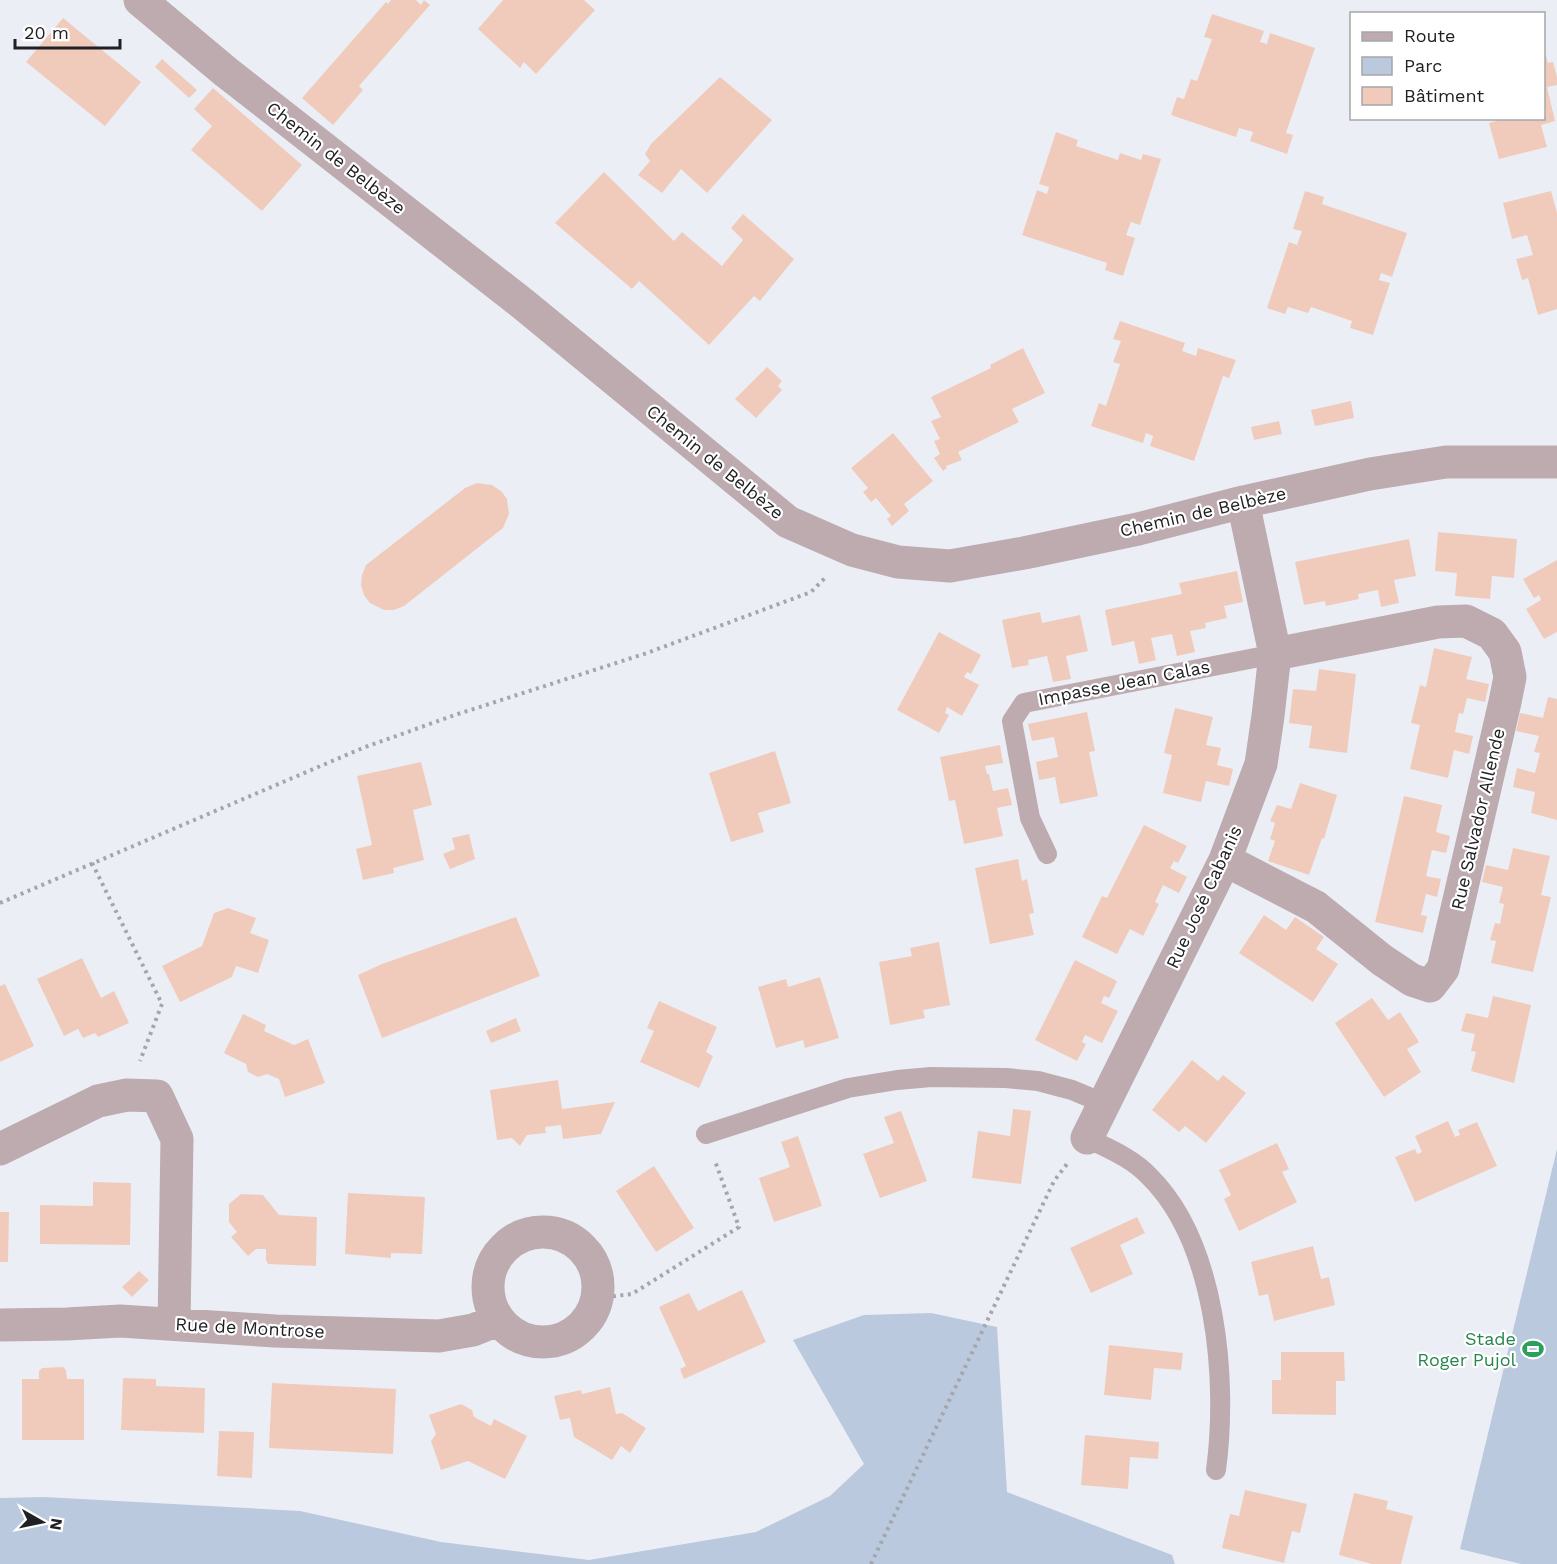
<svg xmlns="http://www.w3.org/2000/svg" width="1557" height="1564" viewBox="0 0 1557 1564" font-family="'Work Sans',sans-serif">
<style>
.green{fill:#bac9de}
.building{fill:#f0cbbc}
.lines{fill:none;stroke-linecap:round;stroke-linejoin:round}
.path{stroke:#a4a6ab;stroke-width:4;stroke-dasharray:3 4.5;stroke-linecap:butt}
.lane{stroke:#bdabaf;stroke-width:20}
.street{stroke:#bdabaf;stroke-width:33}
.labels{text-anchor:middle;stroke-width:4.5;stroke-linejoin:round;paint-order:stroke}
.street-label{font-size:18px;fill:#202124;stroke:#fff}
.leisure-label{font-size:18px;fill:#27864d;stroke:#fff;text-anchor:end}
</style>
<rect width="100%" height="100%" fill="#ebeff5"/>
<path class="green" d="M1557 1149V1564H1521L1460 1549Z
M931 1313 997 1327 1007 1492 1172 1555 1175 1564H0V1498L44 1497 300 1511 441 1542 589 1560 756 1532 830 1496 864 1464 793 1340 864 1315Z"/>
<path class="building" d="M391 0H416L421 5 424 0 430 5 359 86 363 90 333 125 302 98 386 2 388 4Z
M503 0H584L595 10 536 74 524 62 520 68 478 29Z
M1212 14 1264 31 1260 42 1267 44 1270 33 1315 48 1286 133 1293 135 1287 154 1250 141 1253 132 1239 128 1236 137 1171 115 1177 97 1184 99 1191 79 1197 81 1212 39 1204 37Z
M63 18 141 82 105 126 26 62Z
M1544 48 1548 63 1553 62 1557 77V85L1547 87 1555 121 1541 125 1547 147 1499 159 1489 123 1507 118H1544Z
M162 59 197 90 189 98 155 67Z
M720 77 772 120 707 193 681 169 662 193 638 175 650 161 645 154 651 144Z
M213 88 302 165 262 211 191 150 212 126 194 109Z
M1056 132 1078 140 1076 146 1118 160 1120 153 1141 160 1143 154 1161 159 1140 225 1131 222 1126 235 1135 238 1123 276 1105 270 1107 263 1022 235 1037 190 1047 194 1049 187 1039 184Z
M604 172 674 241 682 232 722 266 743 240 731 228 743 214 794 259 760 301 754 296 709 345 639 281 632 289 555 223Z
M1305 191 1324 197 1322 204 1407 233 1392 277 1381 273 1379 280 1390 283 1373 335 1350 328 1352 321 1311 307 1308 313 1288 307 1285 314 1267 308 1289 242 1297 245 1302 231 1293 229Z
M1551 191 1557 213V309L1538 315 1528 278 1522 280 1516 259 1533 255 1527 235 1512 239 1503 203Z
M1120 321 1185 343 1182 351 1196 356 1198 348 1236 360 1229 378 1223 376 1194 461 1150 446 1153 436 1146 433 1143 443 1091 426 1099 403 1106 406 1120 364 1113 362 1121 341 1113 339Z
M1023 348 1045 393 1012 409 1019 422 958 452 962 460 946 466 947 468 943 471 934 458 940 454 934 441 940 439 931 421 941 417 931 397 991 368 990 365Z
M767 367 782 381 778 386 782 390 756 418 735 399Z
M1351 401 1354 418 1315 426 1311 410Z
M1279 421 1282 434 1254 440 1251 427Z
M893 433 933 481 904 504 909 511 892 526 887 519 891 516 876 498 871 502 863 492 868 488 851 468Z
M477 483 492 485 502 492 507 499 509 514 503 528 404 606 394 610H384L370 603 364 595 361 585 362 575 366 565 465 488Z
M1438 532 1517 539 1514 578 1492 576 1490 599 1455 596 1457 573 1435 571Z
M1409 539 1416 576 1394 580 1399 603 1381 607 1378 590 1358 594 1359 599 1326 606 1325 601 1304 605 1295 562Z
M1557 560V632L1544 639 1526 609 1541 600 1539 595 1534 598 1523 579Z
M1237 571 1243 602 1224 606 1227 618 1205 623 1206 628 1190 631 1195 652 1177 656 1172 634 1151 638 1156 660 1139 664 1134 641 1112 646 1105 610 1182 594 1179 583Z
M1040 612 1042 623 1080 615 1088 651 1066 656 1071 679 1053 682 1047 656 1028 660 1029 665 1012 668 1002 620Z
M939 632 981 655 971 674 967 672 964 677 979 685 962 716 947 707 945 713 949 715 939 733 897 710Z
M1434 648 1472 657 1466 679 1489 684 1485 702 1467 698 1463 714 1459 713 1455 732 1473 736 1469 754 1454 750 1448 778 1410 769 1420 725 1411 723 1420 685 1426 687Z
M1319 669 1356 674 1347 753 1309 748 1312 726 1289 723 1293 689 1316 691Z
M1548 697 1557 699V820L1531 813 1535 792 1513 787 1517 768 1535 773 1540 753 1534 752 1539 736 1516 731 1520 713 1543 718Z
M1175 708 1213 717 1206 745 1221 748 1217 765 1233 769 1229 786 1206 781 1201 802 1163 793 1172 755 1164 753Z
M1087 712 1095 751 1089 752 1098 796 1060 804 1055 777 1039 780 1036 762 1058 757 1054 737 1032 741 1028 724Z
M1000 745 1003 763 985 766 987 774H989L993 791 1008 788 1012 805 997 808 1003 836 964 844 955 800 949 801 940 757Z
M775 751 791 803 758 813 764 832 731 842 709 773Z
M421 762 432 805 413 810 424 860 393 868 394 873 363 880 356 849 372 845 357 776Z
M1300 783 1337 795 1324 839 1322 838 1309 875 1268 861 1275 841 1270 839 1275 823 1270 821 1277 805 1291 809Z
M1404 796 1442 805 1436 832 1450 836 1446 853 1432 850 1426 876 1441 879 1437 897 1426 894 1421 915 1427 916 1423 933 1375 922Z
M1144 825 1187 846 1178 863 1174 861 1170 868 1187 877 1179 893 1163 885 1155 902 1159 904 1143 936 1130 929 1117 954 1082 937 1102 896 1107 898Z
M469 834 475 859 450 869 443 854 455 849 452 838Z
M1513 848 1550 856 1541 895 1551 897 1533 972 1491 963 1496 941 1490 940 1495 923 1500 924 1504 904 1499 903 1503 887 1482 882 1486 865 1508 870Z
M1018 859 1022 881 1027 879 1034 913 1029 914 1034 935 990 944 975 868Z
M228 908 256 918 250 933 269 940 258 973 236 966 232 977 180 1002 162 966 202 946 214 913Z
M1264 915 1286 930 1295 917 1324 937 1316 949 1338 964 1313 1002 1239 953Z
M516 917 540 976 382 1038 358 975 382 964Z
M939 942 950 1005 923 1010 925 1018 890 1025 879 962 912 956 910 948Z
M82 958 101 998 114 991 129 1023 98 1037 95 1033 83 1038 78 1029 64 1036 37 979Z
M1075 960 1117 981 1109 998 1104 996 1101 1003 1118 1011 1102 1043 1085 1035 1082 1042 1086 1044 1077 1061 1035 1040Z
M820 977 839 1038 805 1048 803 1040 776 1048 758 987 786 979 788 987Z
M5 984 34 1046 0 1062V986Z
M1493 996 1531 1005 1514 1083 1471 1071 1476 1052 1471 1051 1475 1034 1461 1031 1466 1013 1488 1018Z
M1372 998 1388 1020 1400 1012 1419 1042 1407 1049 1421 1072 1384 1097 1335 1023Z
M659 1001 717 1027 706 1052 713 1056 699 1088 640 1062 654 1031 647 1028Z
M243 1014 266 1025 264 1031 294 1045 308 1039 325 1083 285 1097 279 1079 267 1074 258 1077 248 1072 246 1064 224 1053Z
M516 1018 521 1031 491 1043 486 1031Z
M1192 1060 1218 1081 1223 1075 1246 1093 1206 1143 1185 1126 1179 1132 1152 1110Z
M558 1080 562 1109 615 1102 601 1134 563 1139 561 1125 545 1127 546 1133 527 1135 520 1146 512 1138 497 1140 490 1090Z
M1013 1109 1031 1111 1021 1184 972 1178 978 1131 1010 1136Z
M901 1111 927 1181 880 1198 863 1154 894 1143 884 1117Z
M1448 1121 1455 1137 1460 1135 1458 1130 1477 1122 1497 1166 1415 1202 1395 1157 1415 1149 1417 1154 1422 1152 1415 1136Z
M798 1136 822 1206 774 1222 759 1178 790 1167 781 1142Z
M1277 1143 1289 1169 1282 1172 1297 1202 1239 1231 1224 1199 1231 1195 1219 1170Z
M654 1166 694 1228 656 1252 616 1191Z
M93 1182 131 1183 130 1245 40 1244V1205L93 1206Z
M348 1193 425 1197 422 1254 391 1253V1258L345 1254Z
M241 1194 263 1195 279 1215 317 1217 316 1266 268 1264 266 1260V1249H256L248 1256 231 1237 237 1232 229 1222V1204Z
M0 1212H9L8 1262H0Z
M1137 1217 1145 1233 1120 1245 1133 1274 1091 1293 1070 1248Z
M1313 1246 1321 1279 1329 1277 1335 1305 1274 1321 1268 1294 1259 1296 1251 1262Z
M139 1271 149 1280 132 1297 122 1287Z
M742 1290 766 1342 684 1379 680 1369 686 1366 659 1307 689 1293 698 1311Z
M1109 1345 1183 1353 1181 1370 1154 1368 1151 1400 1104 1395Z
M1281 1352H1344L1345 1381H1336V1415L1272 1414V1380H1281Z
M63 1367 66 1370 67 1379H84V1440H22V1379H39V1371L42 1368Z
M123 1378 156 1379V1386L205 1388 204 1433 121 1430Z
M272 1383 396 1389 393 1454 269 1448Z
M610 1387 616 1414 622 1413 646 1428 630 1453 621 1446 612 1460 574 1437 570 1418 560 1420 554 1396 581 1390 582 1394Z
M461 1404 472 1410 474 1417 491 1426 494 1419 527 1436 505 1479 468 1461 441 1470 431 1441 436 1434 429 1415Z
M219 1431 254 1432 252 1478 217 1476Z
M1085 1435 1159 1442 1158 1459 1130 1457 1128 1489 1081 1485Z
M1245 1490 1307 1504 1300 1533 1292 1531 1284 1563 1222 1548 1230 1514 1239 1516Z
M1354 1493 1388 1501 1386 1509 1413 1516 1401 1564H1372L1339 1555Z"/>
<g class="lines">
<path class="path" d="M92 863 162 1004 140 1061
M0 903 365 747 458 714 647 653 811 592 827 576
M598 1298 632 1294 739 1227 715 1161
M871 1564 1054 1181 1067 1164"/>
<path class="lane" d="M1047 854 1030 818 1012 721 1024 703 1275 654
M706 1134 848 1088 897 1080 931 1077 1006 1078 1038 1081 1072 1090 1103 1103
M1087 1138C1109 1149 1132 1158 1149 1176 1217 1243 1228 1381 1216 1470"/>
<path class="street" d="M140 0 226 72 523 304 788 522 852 550 898 562 950 566 1024 553 1138 529 1243 502 1370 474 1446 462H1557
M1225 860 1316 907 1382 960 1412 980 1430 986 1443 969 1505 702 1510 677 1505 652 1492 634 1466 621 1438 622 1275 654
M1087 1138 1225 860 1261 764 1268 716 1275 654 1243 502
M0 1149 98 1101 127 1095 157 1096 177 1139 174 1324
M488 1287a55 55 0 1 1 110 0a55 55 0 1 1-110 0Z
M0 1325 67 1324 120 1321 275 1331 439 1336 473 1330 498 1320"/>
</g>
<defs>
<symbol id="stadium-bare" viewBox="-9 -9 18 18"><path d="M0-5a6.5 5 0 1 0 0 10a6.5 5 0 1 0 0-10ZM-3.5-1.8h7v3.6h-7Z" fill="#2e9e5b" stroke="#fff" stroke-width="2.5" paint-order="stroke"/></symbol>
</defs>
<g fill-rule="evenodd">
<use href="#stadium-bare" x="1518" y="1334" width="30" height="30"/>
</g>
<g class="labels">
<g class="street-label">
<text transform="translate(336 158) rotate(38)" y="6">Chemin de Belbèze</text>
<text transform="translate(715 462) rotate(39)" y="6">Chemin de Belbèze</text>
<text transform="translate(1203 512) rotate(-13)" y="6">Chemin de Belbèze</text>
<text transform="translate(1124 683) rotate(-11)" y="6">Impasse Jean Calas</text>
<text transform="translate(1478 819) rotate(-77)" y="6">Rue Salvador Allende</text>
<text transform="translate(1204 897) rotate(-65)" y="6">Rue José Cabanis</text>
<text transform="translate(250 1328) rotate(3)" y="6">Rue de Montrose</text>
</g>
<g class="leisure-label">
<text x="1516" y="1345">Stade<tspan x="1516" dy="21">Roger Pujol</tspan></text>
</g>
</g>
<rect x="1350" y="12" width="195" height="108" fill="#ffffff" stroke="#a6a6a7" stroke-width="1.5"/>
<rect x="1362" y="32" width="30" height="9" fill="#bdabaf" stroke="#a6a6a7" stroke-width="1.5"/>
<text x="1404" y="42" font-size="18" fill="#202124">Route</text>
<rect x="1362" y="57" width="30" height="18" fill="#bac9de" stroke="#a6a6a7" stroke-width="1.5"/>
<text x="1404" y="72" font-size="18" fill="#202124">Parc</text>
<rect x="1362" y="87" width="30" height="18" fill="#f0cbbc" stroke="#a6a6a7" stroke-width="1.5"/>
<text x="1404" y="102" font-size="18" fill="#202124">Bâtiment</text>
<g transform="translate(42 1522) rotate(99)" stroke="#ffffff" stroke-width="4.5" paint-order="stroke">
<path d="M0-4.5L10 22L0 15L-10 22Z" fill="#202124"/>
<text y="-9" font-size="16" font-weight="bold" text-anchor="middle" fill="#202124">N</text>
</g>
<path d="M15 39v9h105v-9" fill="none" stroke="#202124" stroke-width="3"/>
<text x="24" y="39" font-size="18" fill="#202124" stroke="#ffffff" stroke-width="4.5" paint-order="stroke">20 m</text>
</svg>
